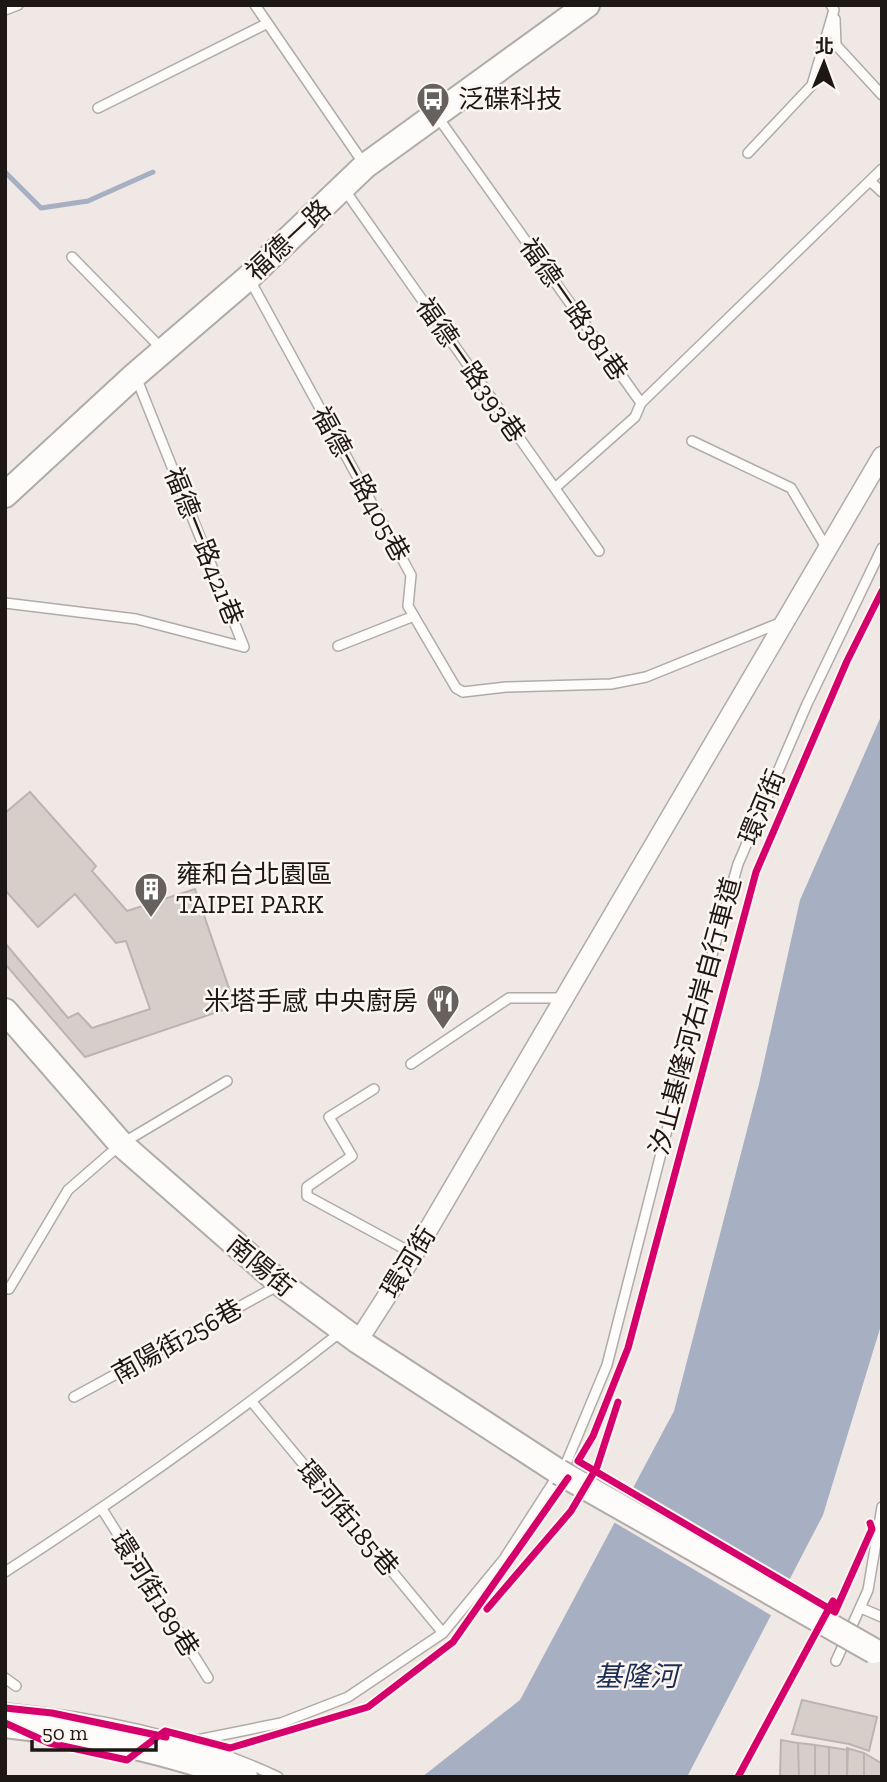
<svg xmlns="http://www.w3.org/2000/svg" width="887" height="1782" viewBox="0 0 887 1782" font-family="'Zilla Slab','Noto Sans TC',serif">
<style>
.water{fill:#a7afc3}
.pier{fill:#f0e8e4}
.lines{fill:none;stroke-linecap:round;stroke-linejoin:round}
.stream{stroke:#a7afc3;stroke-width:5}
.building{fill:#d8cec9;stroke:#bbb5b2;stroke-width:2}
.lane-casing{stroke:#b1aba8;stroke-width:12}
.street-casing{stroke:#b1aba8;stroke-width:21}
.secondary-casing{stroke:#b1aba8;stroke-width:28}
.primary-casing{stroke:#b1aba8;stroke-width:32}
.lane{stroke:#fdfcfb;stroke-width:9}
.street{stroke:#fdfcfb;stroke-width:18}
.secondary{stroke:#fdfcfb;stroke-width:24}
.primary{stroke:#fdfcfb;stroke-width:28}
.secondary-bridge-casing{stroke:#b1aba8;stroke-width:28;stroke-linecap:butt}
.secondary-bridge{stroke:#fdfcfb;stroke-width:24}
.cycleway-casing{stroke:#fdf5f0;stroke-width:11}
.cycleway{stroke:#d6006c;stroke-width:7}
.labels{text-anchor:middle;stroke-width:5;stroke-linejoin:round;paint-order:stroke}
.poi-label{font-size:26px;fill:#1d1816;stroke:#fdf5f0;text-anchor:start}
.street-label{font-size:26px;fill:#1d1816;stroke:#fdf5f0}
.water-label{font-size:28px;font-style:italic;fill:#1a2d55;stroke:#fdf5f0}
</style>
<rect width="100%" height="100%" fill="#f0e8e4"/>
<path class="water" d="M882 714V1322L823 1515 687 1777H422L520 1700 674 1411 759 1084 800 900Z"/>
<path class="pier" d="M630 1487 790 1586 774 1617 612 1521Z"/>
<g class="lines">
<path class="stream" d="M5 172 41 208 88 201 153 172"/>
</g>
<path class="building" d="M30 792 96 866 92 871 127 911 195 889 235 1006 85 1057 5 964V943L68 1018 78 1013 92 1028 150 1009 126 941 116 943 75 894 38 927 5 890V813Z
M802 1700 877 1717 869 1751 849 1744 792 1734Z
M781 1740 798 1743 799 1777H780Z
M798 1743 815 1745V1777H799Z
M815 1745 829 1747V1777H815Z
M829 1747 848 1750 847 1777H829Z
M847 1748 864 1753V1777H847Z
M864 1753 881 1763V1777H864Z"/>
<g class="lines">
<defs>
<path id="lane" d="M255 5 364 164
M5 10 18 5
M835 19 836 45 882 95
M98 108 266 24
M437 116 641 403 635 417 555 488
M748 153 812 85 834 10 831 5
M870 181 882 192
M344 189 599 551
M72 257 162 349
M250 280 411 575 408 606 456 688 463 692 506 687 611 684 646 677 782 622
M641 403 882 169
M692 441 791 488 827 549
M5 603 136 619 244 647 136 377
M338 646 414 616
M411 1064 509 998H564
M374 1089 329 1117 352 1156 307 1187V1196L414 1254
M9 1289 68 1190 121 1144 227 1081
M74 1397 279 1285
M252 1402 443 1633
M102 1509 208 1678
M5 1572C121 1497 233 1417 342 1331
M861 1608 882 1617
M836 1661 868 1590 882 1507
M5 1678 16 1686
M5 1708C98 1717 193 1737 278 1777
M197 1740 281 1723 348 1697 443 1633 504 1559 567 1461 607 1365 708 969 738 864 807 704 882 548"/>
<path id="street" d="M358 1341 414 1254 882 456"/>
<path id="secondary" d="M5 495 135 375 249 277 365 166 587 5
M5 1011 121 1144 281 1284 358 1341 559 1472"/>
<path id="primary" d="M5 1723C87 1732 165 1748 243 1777"/>
</defs>
<use href="#lane" class="lane-casing"/>
<use href="#street" class="street-casing"/>
<use href="#secondary" class="secondary-casing"/>
<use href="#primary" class="primary-casing"/>
<use href="#lane" class="lane"/>
<use href="#street" class="street"/>
<use href="#secondary" class="secondary"/>
<use href="#primary" class="primary"/>
<defs>
<path id="secondary-bridge" d="M559 1472 874 1651"/>
</defs>
<use href="#secondary-bridge" class="secondary-bridge-casing"/>
<use href="#secondary-bridge" class="secondary-bridge"/>
<defs>
<path id="cycleway" d="M870 1523 872 1529 835 1612 578 1461 593 1436 628 1348 756 872 847 661 882 591
M487 1609 571 1511 597 1467 618 1402
M5 1708 52 1713 166 1737
M5 1723 49 1743 127 1760 165 1731 230 1748 368 1707 453 1642 568 1478
M738 1777 833 1601"/>
</defs>
<use href="#cycleway" class="cycleway-casing"/>
<use href="#cycleway" class="cycleway"/>
</g>
<defs>
<symbol id="bus-pin" viewBox="-11 -11 22 30"><path d="M0 17L-7.5 6A9.5 9.5 0 1 1 7.5 6Z" fill="#67615e" stroke="#fdf5f0"/><path d="M-5-6H5V4H4V6H2V4H-2V6H-4V4H-5ZM-3.5-4V0h7V-4ZM-3.5 1.2v1.5H-2V1.2ZM2 1.2v1.5H3.5V1.2Z" fill="#fff"/></symbol>
<symbol id="building-pin" viewBox="-11 -11 22 30"><path d="M0 17L-7.5 6A9.5 9.5 0 1 1 7.5 6Z" fill="#67615e" stroke="#fdf5f0"/><path d="M-4-6H4V6H1V3H-1V6H-4ZM-2.5-4.3h1.7v1.8h-1.7ZM.8-4.3h1.7v1.8H.8ZM-2.5-1h1.7V.8h-1.7ZM.8-1h1.7V.8H.8Z" fill="#fff"/></symbol>
<symbol id="restaurant-pin" viewBox="-11 -11 22 30"><path d="M0 17L-7.5 6A9.5 9.5 0 1 1 7.5 6Z" fill="#67615e" stroke="#fdf5f0"/><path d="M-5-6h1v4h1v-4h1v4h1v-4h1v5L-1.5 .5V6h-2V.5L-5-1ZM5-6V6H3V1.5H1.5Q1.5-4 5-6Z" fill="#fff"/></symbol>
</defs>
<g fill-rule="evenodd">
<use href="#bus-pin" x="414" y="80" width="38" height="52"/>
<use href="#building-pin" x="132" y="870" width="38" height="52"/>
<use href="#restaurant-pin" x="424" y="982" width="38" height="52"/>
</g>
<g class="labels">
<g class="poi-label">
<text x="458" y="108">泛碟科技</text>
<text x="176" y="883">雍和台北園區<tspan x="176" dy="30">TAIPEI PARK</tspan></text>
<text x="418" y="1010" text-anchor="end">米塔手感 中央廚房</text>
</g>
<g class="street-label">
<text transform="translate(288 240) rotate(-43)" y="9">福德一路</text>
<text transform="translate(574 309) rotate(55)" y="9">福德一路381巷</text>
<text transform="translate(471 370) rotate(55)" y="9">福德一路393巷</text>
<text transform="translate(361 484) rotate(61)" y="9">福德一路405巷</text>
<text transform="translate(204 546) rotate(68)" y="9">福德一路421巷</text>
<text transform="translate(762 807) rotate(-67)" y="9">環河街</text>
<text transform="translate(695 1016) rotate(-75)" y="9">汐止基隆河右岸自行車道</text>
<text transform="translate(408 1262) rotate(-58)" y="9">環河街</text>
<text transform="translate(261 1266) rotate(40)" y="9">南陽街</text>
<text transform="translate(177 1341) rotate(-29)" y="9">南陽街256巷</text>
<text transform="translate(348 1518) rotate(50)" y="9">環河街185巷</text>
<text transform="translate(155 1594) rotate(58)" y="9">環河街189巷</text>
</g>
<g class="water-label">
<text x="636" y="1686">基隆河</text>
</g>
</g>
<rect width="887" height="1782" fill="none" stroke="#1d1816" stroke-width="14"/>
<g transform="translate(824 63) rotate(1)" stroke="#fdf5f0" stroke-width="5" paint-order="stroke">
<path d="M0-5L12 26L0 18L-12 26Z" fill="#1d1816"/>
<text y="-10" font-size="19" font-weight="bold" text-anchor="middle" fill="#1d1816">北</text>
</g>
<path d="M32 1740v10h124v-10" fill="none" stroke="#1d1816" stroke-width="3.5"/>
<text x="42" y="1740" font-size="21" fill="#1d1816" stroke="#fdf5f0" stroke-width="5" paint-order="stroke">50 m</text>
</svg>
